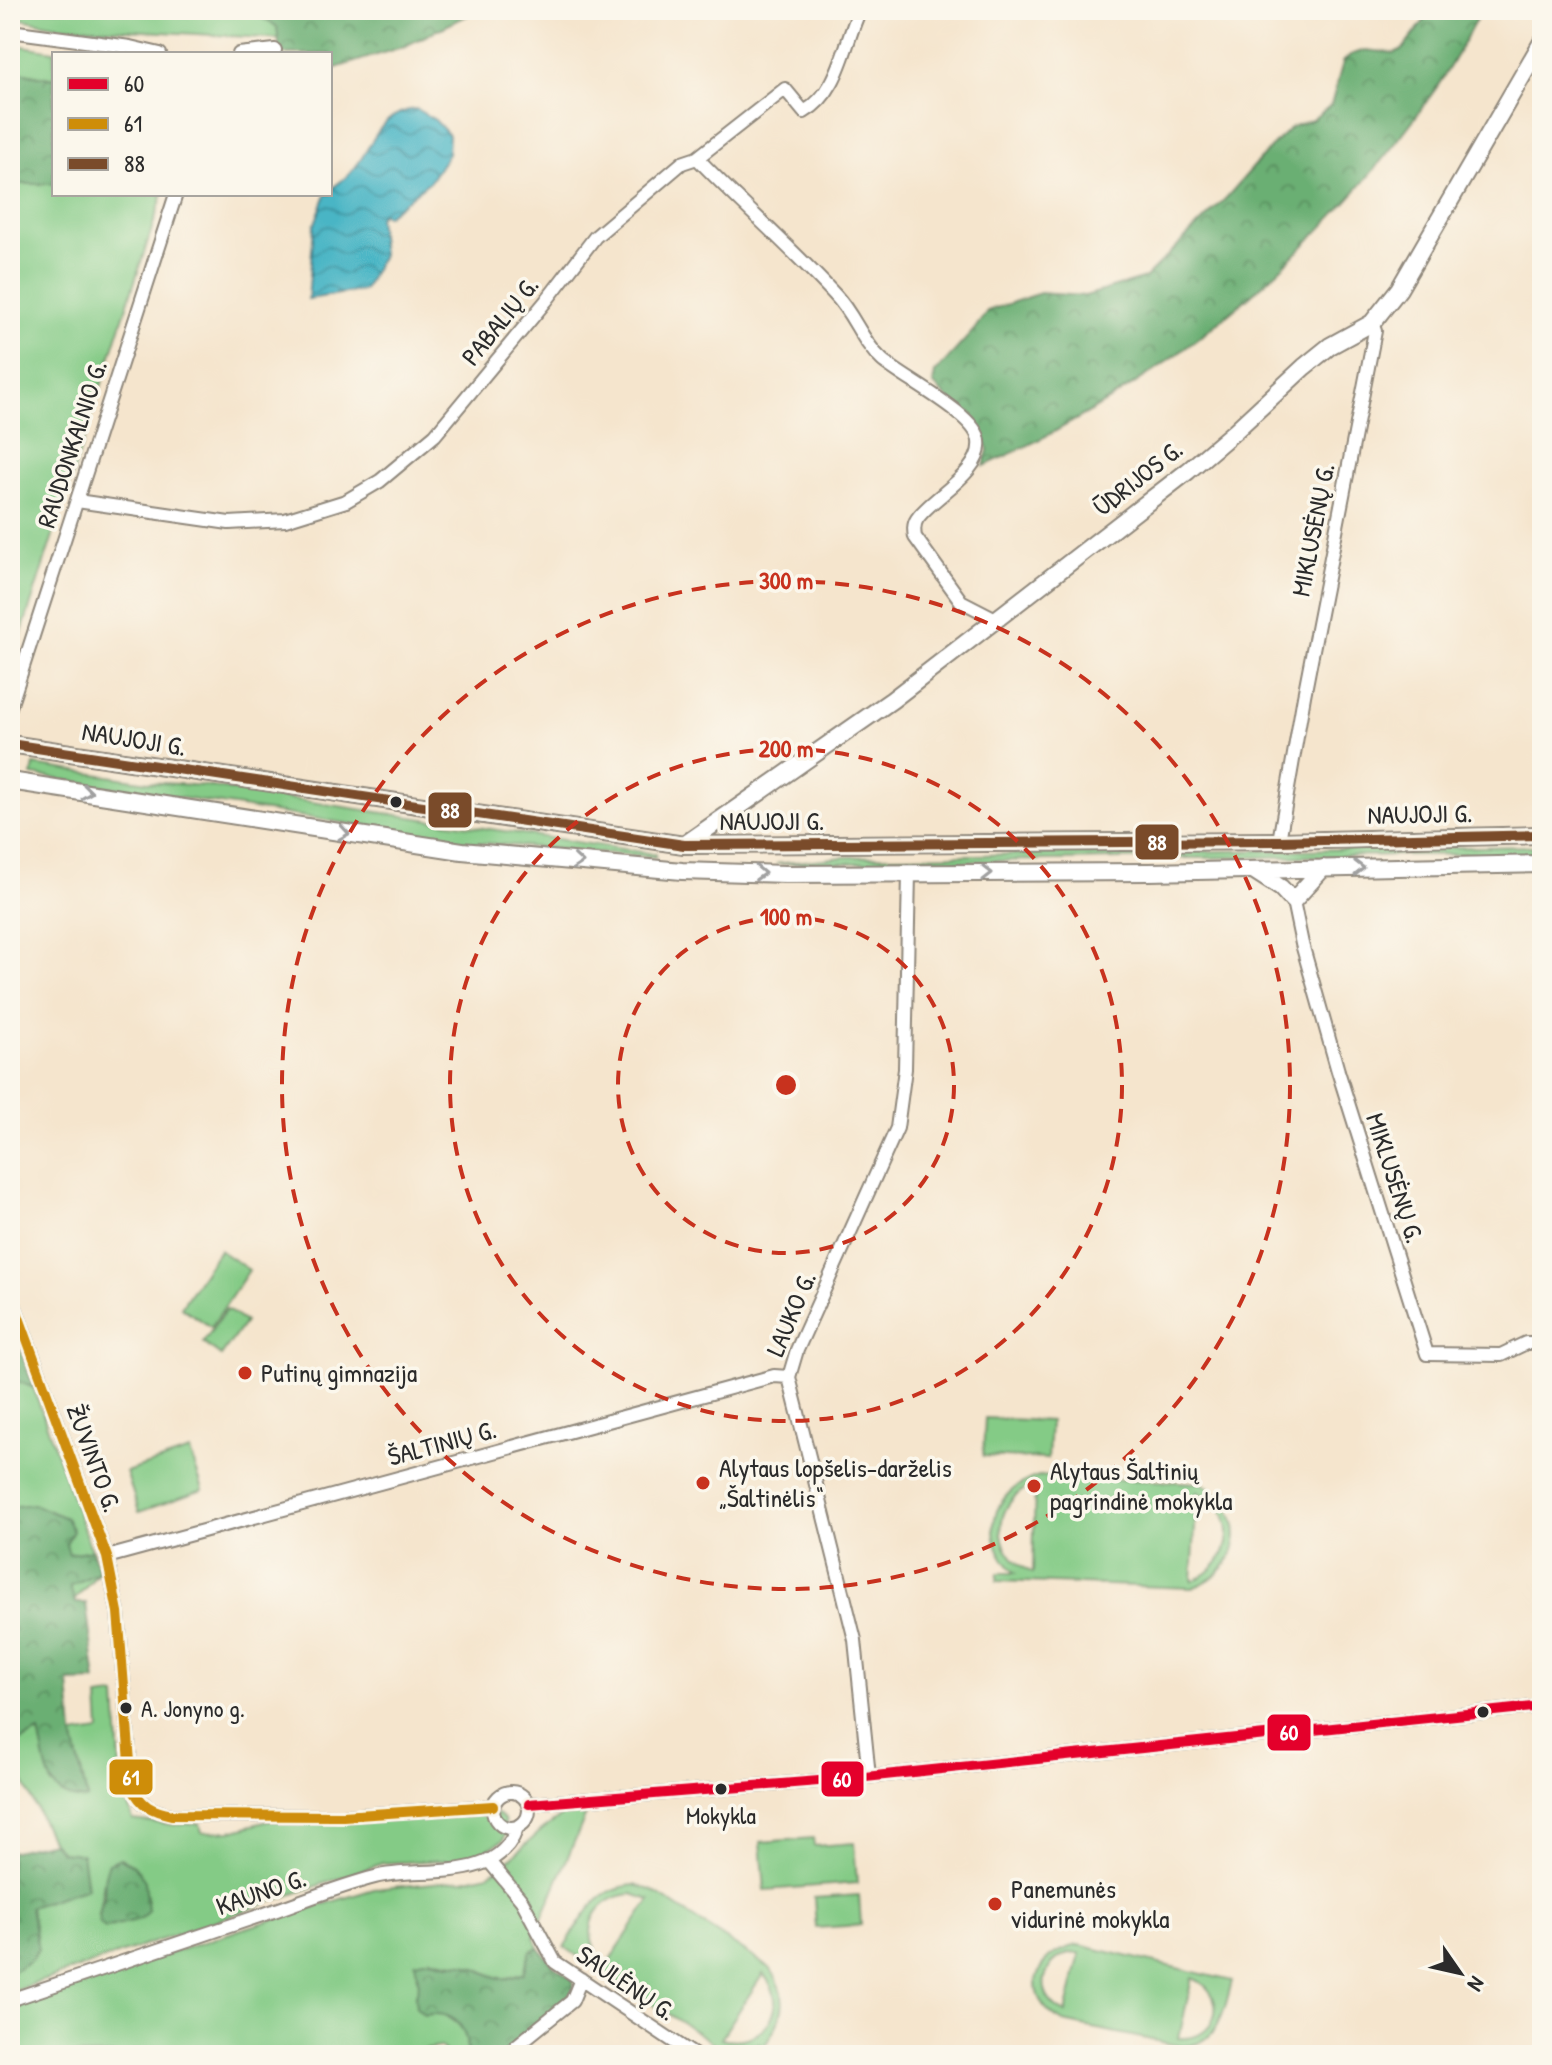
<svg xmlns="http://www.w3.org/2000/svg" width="1552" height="2065" viewBox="0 0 1552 2065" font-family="'Patrick Hand',sans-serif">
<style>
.green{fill:#84cb86;stroke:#587b58;stroke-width:2;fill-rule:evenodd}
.forest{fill:url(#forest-crowns);stroke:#4b6d4f;stroke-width:2}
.water{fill:url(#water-waves);stroke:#3a7078;stroke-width:2}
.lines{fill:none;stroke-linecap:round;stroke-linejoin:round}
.minor-casing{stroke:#90887c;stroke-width:16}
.major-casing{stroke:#90887c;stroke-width:20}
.minor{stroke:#fff;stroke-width:12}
.major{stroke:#fff;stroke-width:16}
.bus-1-casing{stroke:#fbf7ec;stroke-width:16}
.bus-2-casing{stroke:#fbf7ec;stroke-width:16}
.bus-3-casing{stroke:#fbf7ec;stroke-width:16}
.bus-1{stroke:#e4002b;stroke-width:10}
.bus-2{stroke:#ce8d09;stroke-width:10}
.bus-3{stroke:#7a4b2a;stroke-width:10}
.oneway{stroke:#a0a0a0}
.ring{fill:none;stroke:#c8321e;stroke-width:4;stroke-dasharray:14 10}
.bus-dot{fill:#2b2b2b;stroke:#fbf7ec;stroke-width:3}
.poi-dot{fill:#c8321e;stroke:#fbf7ec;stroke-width:3}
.labels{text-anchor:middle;stroke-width:7;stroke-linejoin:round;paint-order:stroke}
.bus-label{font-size:24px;fill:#2b2b2b;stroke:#fbf7ec;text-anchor:start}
.street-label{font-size:26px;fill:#2b2b2b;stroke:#fbf7ec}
.poi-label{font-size:26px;fill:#2b2b2b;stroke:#fbf7ec;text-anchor:start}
.centre{fill:#c8321e;stroke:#fbf7ec;stroke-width:4}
.ring-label{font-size:24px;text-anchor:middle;font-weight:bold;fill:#c8321e;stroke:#fbf7ec;stroke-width:7;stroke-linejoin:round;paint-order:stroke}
.line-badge{stroke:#fbf7ec;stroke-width:3}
.badge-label{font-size:22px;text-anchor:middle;font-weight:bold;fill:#fff}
</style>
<defs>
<pattern id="forest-crowns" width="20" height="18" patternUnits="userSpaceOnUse" patternTransform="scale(2)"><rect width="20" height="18" fill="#6baf73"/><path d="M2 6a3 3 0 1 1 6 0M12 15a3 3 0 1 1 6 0" fill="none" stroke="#588f5f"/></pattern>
<pattern id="water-waves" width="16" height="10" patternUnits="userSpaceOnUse" patternTransform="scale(2)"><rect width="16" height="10" fill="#48b5c5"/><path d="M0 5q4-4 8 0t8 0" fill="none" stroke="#3c93a0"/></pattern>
</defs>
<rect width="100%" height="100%" fill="#fbf7ec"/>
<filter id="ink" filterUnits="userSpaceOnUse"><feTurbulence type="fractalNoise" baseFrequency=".0125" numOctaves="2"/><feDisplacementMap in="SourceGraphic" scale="16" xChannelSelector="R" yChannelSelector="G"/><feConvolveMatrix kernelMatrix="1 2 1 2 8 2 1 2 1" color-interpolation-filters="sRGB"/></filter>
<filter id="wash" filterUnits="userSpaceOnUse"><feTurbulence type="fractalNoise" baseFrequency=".006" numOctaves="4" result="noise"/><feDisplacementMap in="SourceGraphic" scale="32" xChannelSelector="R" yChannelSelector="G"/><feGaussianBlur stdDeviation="1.8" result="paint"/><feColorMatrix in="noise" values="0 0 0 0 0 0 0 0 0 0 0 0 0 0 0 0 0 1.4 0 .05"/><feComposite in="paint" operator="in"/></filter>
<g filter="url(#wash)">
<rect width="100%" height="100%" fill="#f5e5cd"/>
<path class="green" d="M10 10H478L405 46 58 26 10 17Z
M10 44 72 54H54V79L10 70Z
M10 184H54V194H163L10 669Z
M34 765 148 782 206 786 656 854V857L469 842 32 775Z
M1542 846V853L776 864 844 857Z
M219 1250 249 1270 211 1327 181 1307Z
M226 1309 245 1322 221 1356 203 1343Z
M10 1322 99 1572 10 1674Z
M985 1418 1050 1421 1048 1459 983 1456Z
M190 1451 203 1490 139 1512 126 1472Z
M1039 1476 1202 1483C1251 1512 1246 1569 1192 1588L997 1581 998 1573H1015C979 1537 990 1491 1039 1476ZM1035 1484 1033 1572V1573C991 1553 990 1502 1035 1484ZM1197 1492C1242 1509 1236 1565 1192 1581Z
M113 1695 116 1696 121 1783 133 1820 175 1825 200 1823 202 1832 231 1831 268 1821 497 1814 504 1819 506 1833 503 1840 472 1859 383 1863 10 1992V1922L36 1935 30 1907 61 1852 52 1842 10 1753V1746L39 1732 52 1785 87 1798 73 1735 100 1731 98 1697ZM120 1858 144 1888 148 1901 98 1914C103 1897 102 1880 109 1864Z
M565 1814H586L534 1937 539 1948 531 1951 523 1973C494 1987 489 1968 463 1964 451 1962 443 1962 431 1958L416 1975 420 1985 415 1997C422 2002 430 2009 438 2012 458 2021 467 2028 467 2052L464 2055H448L440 2047 411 2052 412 2055H10V2008L239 1930 374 1889 463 1880 488 1874 500 1868 543 1829Z
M813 1838 814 1846 854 1843 857 1883 765 1890 761 1842Z
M634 1885 651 1890 770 1968C795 2002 779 2025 758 2055H753L760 2043 740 2050 747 2055H732L564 1947C584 1917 595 1888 634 1885ZM632 1894 650 1900 607 1964C577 1937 592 1897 632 1894ZM763 1974C793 2007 763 2049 721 2038Z
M859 1895 861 1925 816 1928 814 1898Z
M1079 1945 1232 1981C1224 2011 1219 2046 1181 2046L1063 2022C1019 1997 1032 1953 1079 1945ZM1068 1953 1080 1954 1066 2013C1036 2000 1038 1965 1068 1953ZM1192 1978C1230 1993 1219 2041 1179 2038Z"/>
<path class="forest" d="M243 10H478L405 46 330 70V54H280L277 27 269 21Z
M1432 10H1481C1466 38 1451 68 1432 94 1320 254 1163 387 984 466L988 450 983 434 933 384 935 373 974 330 987 311 1040 293 1085 296 1145 278 1227 197 1269 149 1291 127 1312 120 1331 105 1343 62 1350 55 1365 50 1394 53 1403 49Z
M10 70 54 79V184H10Z
M10 1322V1321L34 1388 10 1378Z
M33 1504 66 1518 73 1531 66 1544 69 1554 92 1550 99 1572 70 1586 75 1603H86L96 1681 69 1682 73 1735 87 1799C45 1802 47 1764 39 1732L10 1746V1507Z
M52 1842 61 1852 82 1854 87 1888 30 1907 38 1949 31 1960 10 1973V1852Z
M120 1858 134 1865 145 1881 148 1911 140 1919 105 1928 99 1923C98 1912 102 1906 104 1896 105 1884 103 1876 109 1863Z
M539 1948 553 1965 573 1980 574 1988 567 1997 502 2055H464L467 2052C467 2023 451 2010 424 2015L416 2007 415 1997 419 1985 415 1962C428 1958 432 1960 445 1963 451 1965 458 1963 464 1964 490 1970 494 1987 523 1973L531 1951Z"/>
<path class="water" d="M416 109 435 120 449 135 448 154 430 181 386 216 382 213 378 217 382 255 364 290 308 299 314 226 326 194H330V190C338 183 348 177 354 169 375 143 378 113 416 109Z"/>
</g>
<g filter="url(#ink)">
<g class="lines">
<defs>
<path id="minor" d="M10 31 130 47 160 54
M239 54 275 50
M697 158C742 205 792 248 836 296 854 315 862 342 882 360 902 378 977 415 979 441 983 473 931 497 917 519 913 525 914 531 915 537L961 601 996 619
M77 501 229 523 285 520 346 501 380 481 435 435 546 301 595 237 682 163 697 158 785 89 804 112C840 92 844 43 860 10
M10 707 176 194
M1279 841 1304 696 1375 331 1372 323
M1293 901 1302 944 1338 1071 1427 1354 1501 1355 1526 1343H1542
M10 1293 107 1557 118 1612 132 1787C141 1806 152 1811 172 1815L343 1816 493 1806
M107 1557 774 1376 789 1377
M869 1776 855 1640 789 1377 797 1350 897 1128 905 1069 909 873
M493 1810a18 18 0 1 1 36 0a18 18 0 1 1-36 0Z
M529 1804 856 1778 1542 1706
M488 1860 522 1901 555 1962 694 2055
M10 2000C93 1972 176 1944 259 1916 298 1903 336 1887 375 1877 420 1865 497 1886 517 1828
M505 2055 572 2001 581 1979"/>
<path id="major" d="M10 744 684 845 1279 841 1542 835
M10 781 462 851 682 871 785 874 1149 872 1542 864
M684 845 892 700 1188 471 1235 431 1304 367 1330 346 1372 323 1399 289 1542 42
M1253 870 1281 888 1293 901 1323 868"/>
</defs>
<use href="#minor" class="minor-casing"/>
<use href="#major" class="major-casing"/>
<use href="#minor" class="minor"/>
<use href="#major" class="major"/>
<defs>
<path id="bus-1" d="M529 1804 856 1778 1542 1706"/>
<path id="bus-2" d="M10 1293 107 1557 118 1612 132 1787C141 1806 152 1811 172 1815L343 1816 493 1806"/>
<path id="bus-3" d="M10 744 684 845 1279 841 1542 835"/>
</defs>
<use href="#bus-1" class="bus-1-casing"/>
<use href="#bus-2" class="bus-2-casing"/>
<use href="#bus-3" class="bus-3-casing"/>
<use href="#bus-1" class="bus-1"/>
<use href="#bus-2" class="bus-2"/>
<use href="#bus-3" class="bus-3"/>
</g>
<defs><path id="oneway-chevron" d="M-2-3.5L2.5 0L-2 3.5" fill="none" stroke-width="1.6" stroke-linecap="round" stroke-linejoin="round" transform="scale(2)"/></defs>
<g class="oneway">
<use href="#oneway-chevron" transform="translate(87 792) rotate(8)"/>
<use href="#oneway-chevron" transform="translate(344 833) rotate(9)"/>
<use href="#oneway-chevron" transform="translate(578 862) rotate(5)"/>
<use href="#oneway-chevron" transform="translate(1359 868) rotate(-1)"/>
<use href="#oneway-chevron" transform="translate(760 873) rotate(2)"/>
<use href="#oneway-chevron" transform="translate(987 873)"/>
</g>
</g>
<g class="ring">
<circle cx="786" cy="1085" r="168"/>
<circle cx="786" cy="1085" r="336"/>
<circle cx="786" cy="1085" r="504"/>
</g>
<g class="bus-dot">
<circle cx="396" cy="802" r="7"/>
<circle cx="126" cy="1708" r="7"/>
<circle cx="1483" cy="1712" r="7"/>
<circle cx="721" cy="1789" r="7"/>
</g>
<g class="poi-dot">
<circle cx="245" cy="1373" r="8"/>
<circle cx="703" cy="1483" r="8"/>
<circle cx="1034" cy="1486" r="8"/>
<circle cx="995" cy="1904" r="8"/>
</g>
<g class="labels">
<g class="bus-label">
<text x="141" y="1717">A. Jonyno g.</text>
<text x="721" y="1824" text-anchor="middle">Mokykla</text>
</g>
<g class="street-label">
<text transform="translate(500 321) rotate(-51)" y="9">PABALIŲ G.</text>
<text transform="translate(72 444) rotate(-72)" y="9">RAUDONKALNIO G.</text>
<text transform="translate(1138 478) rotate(-38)" y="9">ŪDRIJOS G.</text>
<text transform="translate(1313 530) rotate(-79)" y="9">MIKLUSĖNŲ G.</text>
<text transform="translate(134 739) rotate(9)" y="9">NAUJOJI G.</text>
<text transform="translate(1420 814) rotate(-1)" y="9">NAUJOJI G.</text>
<text x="772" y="830">NAUJOJI G.</text>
<text transform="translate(1395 1178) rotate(72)" y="9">MIKLUSĖNŲ G.</text>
<text transform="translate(791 1314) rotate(-67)" y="9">LAUKO G.</text>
<text transform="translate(442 1443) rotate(-15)" y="9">ŠALTINIŲ G.</text>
<text transform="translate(94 1458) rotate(70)" y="9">ŽUVINTO G.</text>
<text transform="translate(261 1892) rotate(-19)" y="9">KAUNO G.</text>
<text transform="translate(626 1983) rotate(34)" y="9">SAULĖNŲ G.</text>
</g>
<g class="poi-label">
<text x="261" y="1382">Putinų gimnazija</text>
<text x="719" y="1477">Alytaus lopšelis-darželis<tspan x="719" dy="30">„Šaltinėlis“</tspan></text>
<text x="1050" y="1480">Alytaus Šaltinių<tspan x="1050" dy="30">pagrindinė mokykla</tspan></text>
<text x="1011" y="1898">Panemunės<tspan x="1011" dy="30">vidurinė mokykla</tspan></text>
</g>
</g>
<circle cx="786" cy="1085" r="12" class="centre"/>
<g class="ring-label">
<text x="786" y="589">300 m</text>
<text x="786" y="757">200 m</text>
<text x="786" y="925">100 m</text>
</g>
<g class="line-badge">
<rect x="427" y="791" width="46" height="38" rx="8" fill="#7a4b2a"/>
<rect x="1134" y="823" width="46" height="38" rx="8" fill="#7a4b2a"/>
<rect x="1266" y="1713" width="46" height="39" rx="8" fill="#e4002b"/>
<rect x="108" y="1758" width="46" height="38" rx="8" fill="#ce8d09"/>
<rect x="820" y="1760" width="45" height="38" rx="8" fill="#e4002b"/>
</g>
<g class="badge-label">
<text x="450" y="818">88</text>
<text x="1157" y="850">88</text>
<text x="1289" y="1740">60</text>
<text x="131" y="1785">61</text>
<text x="842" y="1787">60</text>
</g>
<rect width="1552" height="2065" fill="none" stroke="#fbf7ec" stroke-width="40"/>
<rect x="52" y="52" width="280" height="144" fill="#fbf7ec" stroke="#a8a59f" stroke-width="2"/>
<rect x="68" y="78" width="40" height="12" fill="#e4002b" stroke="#a8a59f" stroke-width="2"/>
<text x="124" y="92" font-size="24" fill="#2b2b2b">60</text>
<rect x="68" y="118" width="40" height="12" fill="#ce8d09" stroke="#a8a59f" stroke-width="2"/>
<text x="124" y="132" font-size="24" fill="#2b2b2b">61</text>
<rect x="68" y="158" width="40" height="12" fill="#7a4b2a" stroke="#a8a59f" stroke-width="2"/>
<text x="124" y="172" font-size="24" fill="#2b2b2b">88</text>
<g transform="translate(1460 1973) rotate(124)" stroke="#fbf7ec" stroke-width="6" paint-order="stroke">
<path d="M0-6L14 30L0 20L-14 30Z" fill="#2b2b2b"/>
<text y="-12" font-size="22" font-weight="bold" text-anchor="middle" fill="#2b2b2b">N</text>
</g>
</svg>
